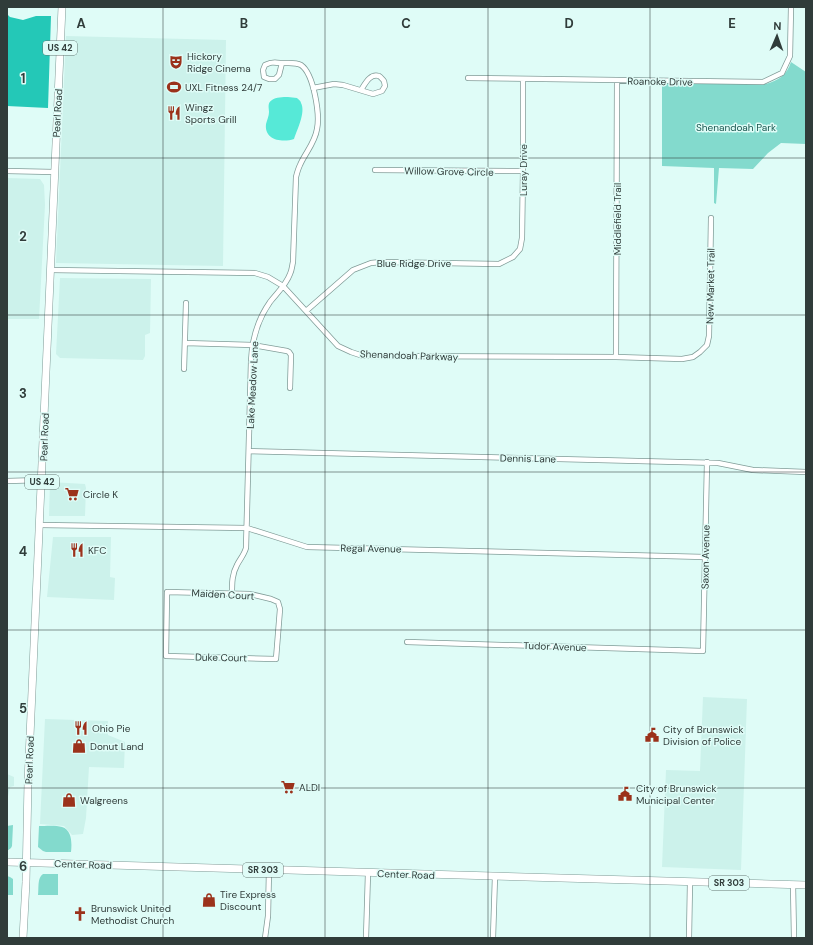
<svg xmlns="http://www.w3.org/2000/svg" width="813" height="945" viewBox="0 0 813 945" font-family="'DM Sans',sans-serif">
<style>
.built{fill:#ccf2eb}
.green{fill:#83dacd}
.forest{fill:#24c8b7}
.water{fill:#56e9d7}
.lines{fill:none;stroke-linecap:round;stroke-linejoin:round}
.minor-casing{stroke:#819c98;stroke-width:6}
.primary-casing{stroke:#819c98;stroke-width:8}
.minor{stroke:#fff;stroke-width:4.5}
.primary{stroke:#fff;stroke-width:7}
.grid{fill:none;stroke:#303c3a;stroke-width:1;stroke-opacity:0.55}
.labels{text-anchor:middle;stroke-width:3;stroke-linejoin:round;paint-order:stroke}
.shield{fill:#dffcf7;stroke:#647673;stroke-width:1}
.shield-label{font-size:9px;font-weight:bold;fill:#303c3a}
.poi-label{font-size:10px;fill:#303c3a;stroke:#dffcf7;text-anchor:start}
.street-label{font-size:10px;fill:#303c3a;stroke:#dffcf7}
.park-label{font-size:10px;fill:#18564f;stroke:#dffcf7}
.grid-label{font-size:13px;text-anchor:middle;font-weight:bold;fill:#303c3a;stroke:#dffcf7;stroke-width:3;stroke-linejoin:round;paint-order:stroke}
</style>
<rect width="100%" height="100%" fill="#dffcf7"/>
<path class="built" d="M66 36 226 40 223 266 56 263Z
M7 178 40 179 44 185 45 205 39 319H7Z
M60 278 151 279 150 333 145 335V356L143 360 60 358 56 354Z
M50 482 85 484 86 488 85 516H49Z
M53 537H111L110 577 115 578 114 600 47 597Z
M703 697 747 699 741 870 662 867 666 770 700 771Z
M45 719 108 721V735L125 742 124 768 89 767 86 818 83 834 72 835 64 826 40 824Z
M7 774 14 777V786L10 787 7 801Z"/>
<path class="green" d="M791 62 806 72V144L781 143 768 153 753 169 719 168 716 204 714 203V168L662 166V83L766 84C779 80 787 75 791 62Z
M13 825 12 846 11 848 7 851V826Z
M39 826C45 826 56 825 62 827 72 830 72 843 71 852H46L43 851 38 847Z
M43 874H58V895H38C39 888 37 878 43 874Z
M7 876 10 877 13 879V895H7Z"/>
<path class="forest" d="M7 14 10 17 23 20 36 16H51L48 108 7 106Z"/>
<path class="water" d="M288 97 297 98C298 99 301 101 301 103 306 112 297 130 294 139 282 143 264 140 266 124 267 120 269 116 269 112 269 108 267 103 272 100 276 97 283 97 288 97Z"/>
<g class="lines">
<defs>
<path id="minor" d="M468 78 763 82 782 73 790 56 791 7
M313 88 334 84 343 85 373 94 382 91 385 86 384 81C382 79 381 77 379 76 370 73 365 84 361 90
M375 170 523 171
M7 171 54 172
M51 270 255 273 268 277 283 286 338 346 351 352 363 356 616 357 682 359 693 357 700 352 707 345 709 336 711 218
M306 311 353 270 371 263 381 262 499 264 513 257 520 249 522 238 523 171V79
M185 343 253 345 287 351 289 352 291 355 290 388
M616 357 617 80
M184 369 186 303
M249 451 718 463 753 470 806 472
M7 481 42 480
M40 525 247 528 307 547 705 557
M167 592 250 594 271 599 278 602 280 609 276 659 166 656Z
M232 593C232 583 232 574 237 565 240 559 244 555 246 548L251 361C252 340 258 319 270 302 277 293 286 285 290 274 292 270 292 266 293 262L296 177C297 173 298 169 300 165 305 153 315 143 317 129 320 115 314 74 301 65 295 62 289 63 283 63 274 63 273 61 265 65L263 70 264 77 269 79H275L279 75 282 63
M407 642 703 651 707 462
M793 884 794 938
M265 938 268 916 269 870
M366 938 368 873
M493 938 495 876
M689 938 690 882"/>
<path id="primary" d="M7 862 806 885
M23 938 26 882 28 782 62 7"/>
</defs>
<use href="#minor" class="minor-casing"/>
<use href="#primary" class="primary-casing"/>
<use href="#minor" class="minor"/>
<use href="#primary" class="primary"/>
</g>
<path class="grid" d="M163 7V938M325 7V938M488 7V938M650 7V938M7 158H806M7 315H806M7 472H806M7 630H806M7 788H806"/>
<defs>
<symbol id="theatre-bare" viewBox="-9 -9 18 18"><path d="M-5-5.5Q0-4 5-5.5V0Q5 5 0 6Q-5 5-5 0ZM-3.3-2.5H-1v1.5H-3.3ZM1-2.5H3.3v1.5H1ZM-2.8 1Q0 5.5 2.8 1Z" fill="#9b321b" stroke="#dffcf7" stroke-width="2.5" paint-order="stroke"/></symbol>
<symbol id="stadium-bare" viewBox="-9 -9 18 18"><path d="M0-5a6.5 5 0 1 0 0 10a6.5 5 0 1 0 0-10ZM-3.5-1.8h7v3.6h-7Z" fill="#9b321b" stroke="#dffcf7" stroke-width="2.5" paint-order="stroke"/></symbol>
<symbol id="restaurant-bare" viewBox="-9 -9 18 18"><path d="M-5-6h1v4h1v-4h1v4h1v-4h1v5L-1.5 .5V6h-2V.5L-5-1ZM5-6V6H3V1.5H1.5Q1.5-4 5-6Z" fill="#9b321b" stroke="#dffcf7" stroke-width="2.5" paint-order="stroke"/></symbol>
<symbol id="supermarket-bare" viewBox="-9 -9 18 18"><path d="M-6-5.5h2.5l.6 2H6L4.5 2H-2.5L-4.4-4H-6ZM-1.5 3.2a1.3 1.3 0 1 0 .1 0ZM3 3.2a1.3 1.3 0 1 0 .1 0Z" fill="#9b321b" stroke="#dffcf7" stroke-width="2.5" paint-order="stroke"/></symbol>
<symbol id="civic-bare" viewBox="-9 -9 18 18"><path d="M-.6-6.5H3V-4.5H.6V-3L4-1V1h2V6H-6V1h2V-1L-.6-3ZM-1.2 2.5V6h2.4V2.5Z" fill="#9b321b" stroke="#dffcf7" stroke-width="2.5" paint-order="stroke"/></symbol>
<symbol id="shop-bare" viewBox="-9 -9 18 18"><path d="M-5-2.5h2.3a2.7 3.5 0 0 1 5.4 0H5L5.5 6h-11ZM-1.5-2.5h3a1.5 2.3 0 0 0-3 0Z" fill="#9b321b" stroke="#dffcf7" stroke-width="2.5" paint-order="stroke"/></symbol>
<symbol id="church-bare" viewBox="-9 -9 18 18"><path d="M-1.2-6h2.4v3.5h3.3v2.4h-3.3V6h-2.4V-.1h-3.3v-2.4h3.3Z" fill="#9b321b" stroke="#dffcf7" stroke-width="2.5" paint-order="stroke"/></symbol>
</defs>
<g fill-rule="evenodd">
<use href="#theatre-bare" x="166" y="52" width="20" height="20"/>
<use href="#stadium-bare" x="164" y="77" width="20" height="20"/>
<use href="#restaurant-bare" x="164" y="103" width="20" height="20"/>
<use href="#supermarket-bare" x="62" y="484" width="20" height="20"/>
<use href="#restaurant-bare" x="67" y="540" width="20" height="20"/>
<use href="#restaurant-bare" x="71" y="718" width="20" height="20"/>
<use href="#civic-bare" x="642" y="725" width="20" height="20"/>
<use href="#shop-bare" x="69" y="736" width="20" height="20"/>
<use href="#supermarket-bare" x="278" y="777" width="20" height="20"/>
<use href="#civic-bare" x="615" y="784" width="20" height="20"/>
<use href="#shop-bare" x="59" y="790" width="20" height="20"/>
<use href="#shop-bare" x="199" y="890" width="20" height="20"/>
<use href="#church-bare" x="70" y="904" width="20" height="20"/>
</g>
<g class="labels">
<g class="shield">
<rect x="43" y="41" width="34" height="14" rx="3"/>
<rect x="25" y="475" width="34" height="14" rx="3"/>
<rect x="243" y="863" width="40" height="14" rx="3"/>
<rect x="709" y="876" width="40" height="14" rx="3"/>
</g>
<g class="shield-label">
<text x="60" y="51">US 42</text>
<text x="42" y="485">US 42</text>
<text x="263" y="873">SR 303</text>
<text x="729" y="886">SR 303</text>
</g>
<g class="poi-label">
<text x="187" y="60">Hickory<tspan x="187" dy="12">Ridge Cinema</tspan></text>
<text x="185" y="91">UXL Fitness 24/7</text>
<text x="185" y="111">Wingz<tspan x="185" dy="12">Sports Grill</tspan></text>
<text x="83" y="498">Circle K</text>
<text x="88" y="554">KFC</text>
<text x="92" y="732">Ohio Pie</text>
<text x="663" y="733">City of Brunswick<tspan x="663" dy="12">Division of Police</tspan></text>
<text x="90" y="750">Donut Land</text>
<text x="299" y="791">ALDI</text>
<text x="636" y="792">City of Brunswick<tspan x="636" dy="12">Municipal Center</tspan></text>
<text x="80" y="804">Walgreens</text>
<text x="220" y="898">Tire Express<tspan x="220" dy="12">Discount</tspan></text>
<text x="91" y="912">Brunswick United<tspan x="91" dy="12">Methodist Church</tspan></text>
</g>
<g class="street-label">
<text transform="translate(660 81) rotate(1)" y="4">Roanoke Drive</text>
<text transform="translate(57 113) rotate(-87)" y="4">Pearl Road</text>
<text transform="translate(523 170) rotate(-90)" y="4">Luray Drive</text>
<text transform="translate(449 171) rotate(1)" y="4">Willow Grove Circle</text>
<text transform="translate(617 219) rotate(-90)" y="4">Middlefield Trail</text>
<text x="414" y="267">Blue Ridge Drive</text>
<text transform="translate(710 286) rotate(-89)" y="4">New Market Trail</text>
<text transform="translate(409 355) rotate(2)" y="4">Shenandoah Parkway</text>
<text transform="translate(252 385) rotate(-87)" y="4">Lake Meadow Lane</text>
<text transform="translate(44 437) rotate(-88)" y="4">Pearl Road</text>
<text transform="translate(528 458) rotate(1)" y="4">Dennis Lane</text>
<text transform="translate(371 548) rotate(1)" y="4">Regal Avenue</text>
<text transform="translate(705 557) rotate(-89)" y="4">Saxon Avenue</text>
<text transform="translate(223 594) rotate(3)" y="4">Maiden Court</text>
<text transform="translate(555 646) rotate(2)" y="4">Tudor Avenue</text>
<text transform="translate(221 657) rotate(1)" y="4">Duke Court</text>
<text transform="translate(29 760) rotate(-88)" y="4">Pearl Road</text>
<text transform="translate(83 864) rotate(2)" y="4">Center Road</text>
<text transform="translate(406 874) rotate(2)" y="4">Center Road</text>
</g>
<g class="park-label">
<text x="736" y="131">Shenandoah Park</text>
</g>
</g>
<g class="grid-label">
<text x="81" y="28">A</text>
<text x="244" y="28">B</text>
<text x="406" y="28">C</text>
<text x="569" y="28">D</text>
<text x="732" y="28">E</text>
<text x="23" y="83">1</text>
<text x="23" y="241">2</text>
<text x="23" y="398">3</text>
<text x="23" y="556">4</text>
<text x="23" y="713">5</text>
<text x="23" y="871">6</text>
</g>
<rect width="813" height="945" fill="none" stroke="#303c3a" stroke-width="16"/>
<g transform="translate(777 36) rotate(2)" stroke="#dffcf7" stroke-width="3" paint-order="stroke">
<path d="M0-3L7 15L0 10L-7 15Z" fill="#303c3a"/>
<text y="-6" font-size="11" font-weight="bold" text-anchor="middle" fill="#303c3a">N</text>
</g>
</svg>
